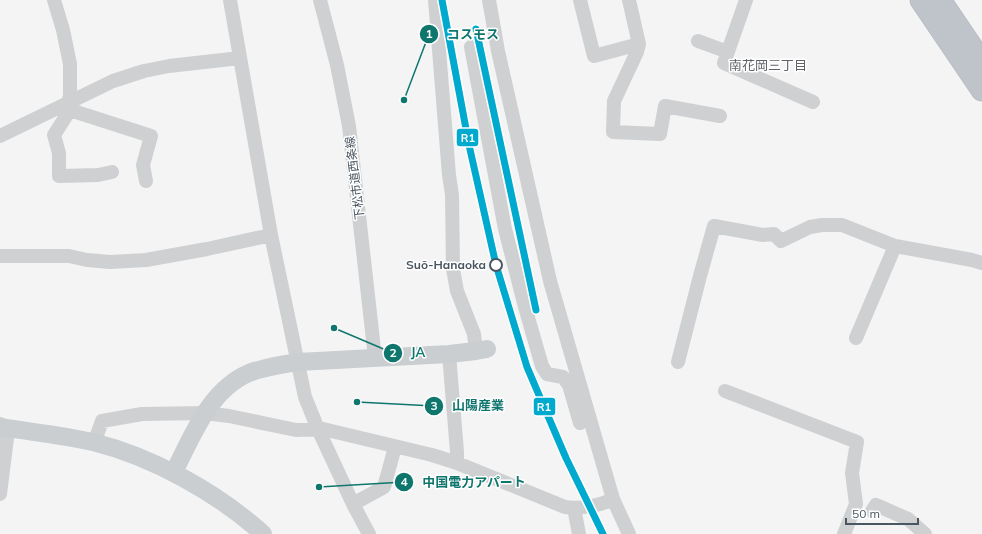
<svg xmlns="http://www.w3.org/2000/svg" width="982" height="534" viewBox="0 0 982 534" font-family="Mulish,'Noto Sans JP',sans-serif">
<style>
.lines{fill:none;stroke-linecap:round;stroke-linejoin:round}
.highway-casing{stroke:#b9bec3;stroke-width:23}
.minor{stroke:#ced0d2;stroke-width:14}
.major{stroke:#caced1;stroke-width:18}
.highway{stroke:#bec4c9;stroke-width:21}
.rail-casing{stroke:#c9cacc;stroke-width:4.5}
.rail{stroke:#fff;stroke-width:3;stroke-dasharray:9;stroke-linecap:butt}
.rail-1-casing{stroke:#fff;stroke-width:10}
.rail-1{stroke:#00a9ce;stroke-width:7}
.stop-dot{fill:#fff;stroke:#4a5661;stroke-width:2}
.labels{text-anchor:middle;stroke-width:3;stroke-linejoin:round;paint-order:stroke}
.street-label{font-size:12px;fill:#4a5661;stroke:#fff}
.stop-label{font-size:12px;font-weight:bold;fill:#4a5661;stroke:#fff;text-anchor:end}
.neighbourhood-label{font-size:13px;fill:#5f6368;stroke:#fff}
.leader{fill:none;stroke:#0f766e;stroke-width:1.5}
.callout-dot{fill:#0f766e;stroke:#fff;stroke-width:1.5}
.mark-label{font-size:12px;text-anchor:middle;font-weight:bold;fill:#fff}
.callout-label{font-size:13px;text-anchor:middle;font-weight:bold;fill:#0f766e;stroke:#fff;stroke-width:3;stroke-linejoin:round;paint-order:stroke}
.line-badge{stroke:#fff;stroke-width:1.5}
.badge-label{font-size:11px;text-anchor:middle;font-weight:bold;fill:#fff}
</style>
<rect width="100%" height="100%" fill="#f4f4f4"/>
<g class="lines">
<defs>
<path id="highway" d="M921 0 982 90
M940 0 982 62"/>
</defs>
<use href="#highway" class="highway-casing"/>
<path class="minor" d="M54 0 63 30 70 64V95L68 104 70 110 54 135 59 153V176L98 175 112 172
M230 0 271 235 305 397 318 429 353 504 369 534
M320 0 337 65 349 126 375 358
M435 0 449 175 452 195 453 269 457 291 474 334 476 351
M489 0 498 51 550 281 613 499
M580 0 594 56 639 44
M629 0 639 44 637 52 614 101 613 132 660 134 665 106 720 116
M746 0 724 63 813 102
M698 41 728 52
M471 47 505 229 525 307 542 366 547 374 563 377 569 385 580 423
M70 110 151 136 143 165 146 181
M0 136 113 81 144 71 169 66 240 58
M0 256H69L87 260 110 262 146 260 207 249 271 235
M856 338 895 246
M449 354 457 452V463
M678 362 700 276 714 226 763 235 774 234 781 241 810 227 822 225H842L895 246 972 260 982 263
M725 391 857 442 852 473 856 504 844 534
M0 424 7 438 0 494
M94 443 102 421 142 414 205 413 229 416 296 430 323 429 432 455 457 463 565 507C579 509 600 506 613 499L629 534
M353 504 384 487 395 447
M574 508 579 534
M872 511 876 505 908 519 925 534"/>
<path class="major" d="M0 427C31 432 63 435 93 442 153 457 218 493 263 534
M174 472C192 437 209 390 249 373 265 367 281 365 298 362L449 354 476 351 487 349"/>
<use href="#highway" class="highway"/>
<defs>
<path id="rail" d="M442 0 469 145 496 265 527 367 566 458 603 534"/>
</defs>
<use href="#rail" class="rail-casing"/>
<use href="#rail" class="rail"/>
<defs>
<path id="rail-1" d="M442 0 469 145 496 265 527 367 566 458 603 534
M476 29 536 310"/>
</defs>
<use href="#rail-1" class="rail-1-casing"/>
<use href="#rail-1" class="rail-1"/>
</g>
<circle class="stop-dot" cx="496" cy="265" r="6"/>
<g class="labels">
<g class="street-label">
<text transform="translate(355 178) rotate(-97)" y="4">下松市道西条線</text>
</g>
<g class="stop-label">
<text x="486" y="269">Suō-Hanaoka</text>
</g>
<g class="neighbourhood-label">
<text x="768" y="70">南花岡三丁目</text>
</g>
</g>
<path class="leader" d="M404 100L429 34M334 328L393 353M357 402L434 406M319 487L404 482"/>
<g class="callout-dot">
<circle cx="404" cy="100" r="4"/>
<circle cx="334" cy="328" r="4"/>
<circle cx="357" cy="402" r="4"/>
<circle cx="319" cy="487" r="4"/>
<circle cx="429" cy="34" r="10"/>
<circle cx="393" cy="353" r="10"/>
<circle cx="434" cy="406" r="10"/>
<circle cx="404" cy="482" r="10"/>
</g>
<g class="mark-label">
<text x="429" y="38">1</text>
<text x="393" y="357">2</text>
<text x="434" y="410">3</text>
<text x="404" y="486">4</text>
</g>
<g class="callout-label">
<text x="473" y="39">コスモス</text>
<text x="418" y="357">JA</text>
<text x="478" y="410">山陽産業</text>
<text x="474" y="487">中国電力アパート</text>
</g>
<g class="line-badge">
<rect x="456" y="128" width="23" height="19" rx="4" fill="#00a9ce"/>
<rect x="533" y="397" width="23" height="19" rx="4" fill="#00a9ce"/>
</g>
<g class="badge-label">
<text x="468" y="142">R1</text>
<text x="544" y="411">R1</text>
</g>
<path d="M846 518v6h72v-6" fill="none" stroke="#4a5661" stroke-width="2"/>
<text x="852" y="518" font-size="12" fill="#4a5661" stroke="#ffffff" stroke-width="3" paint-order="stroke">50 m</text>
</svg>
